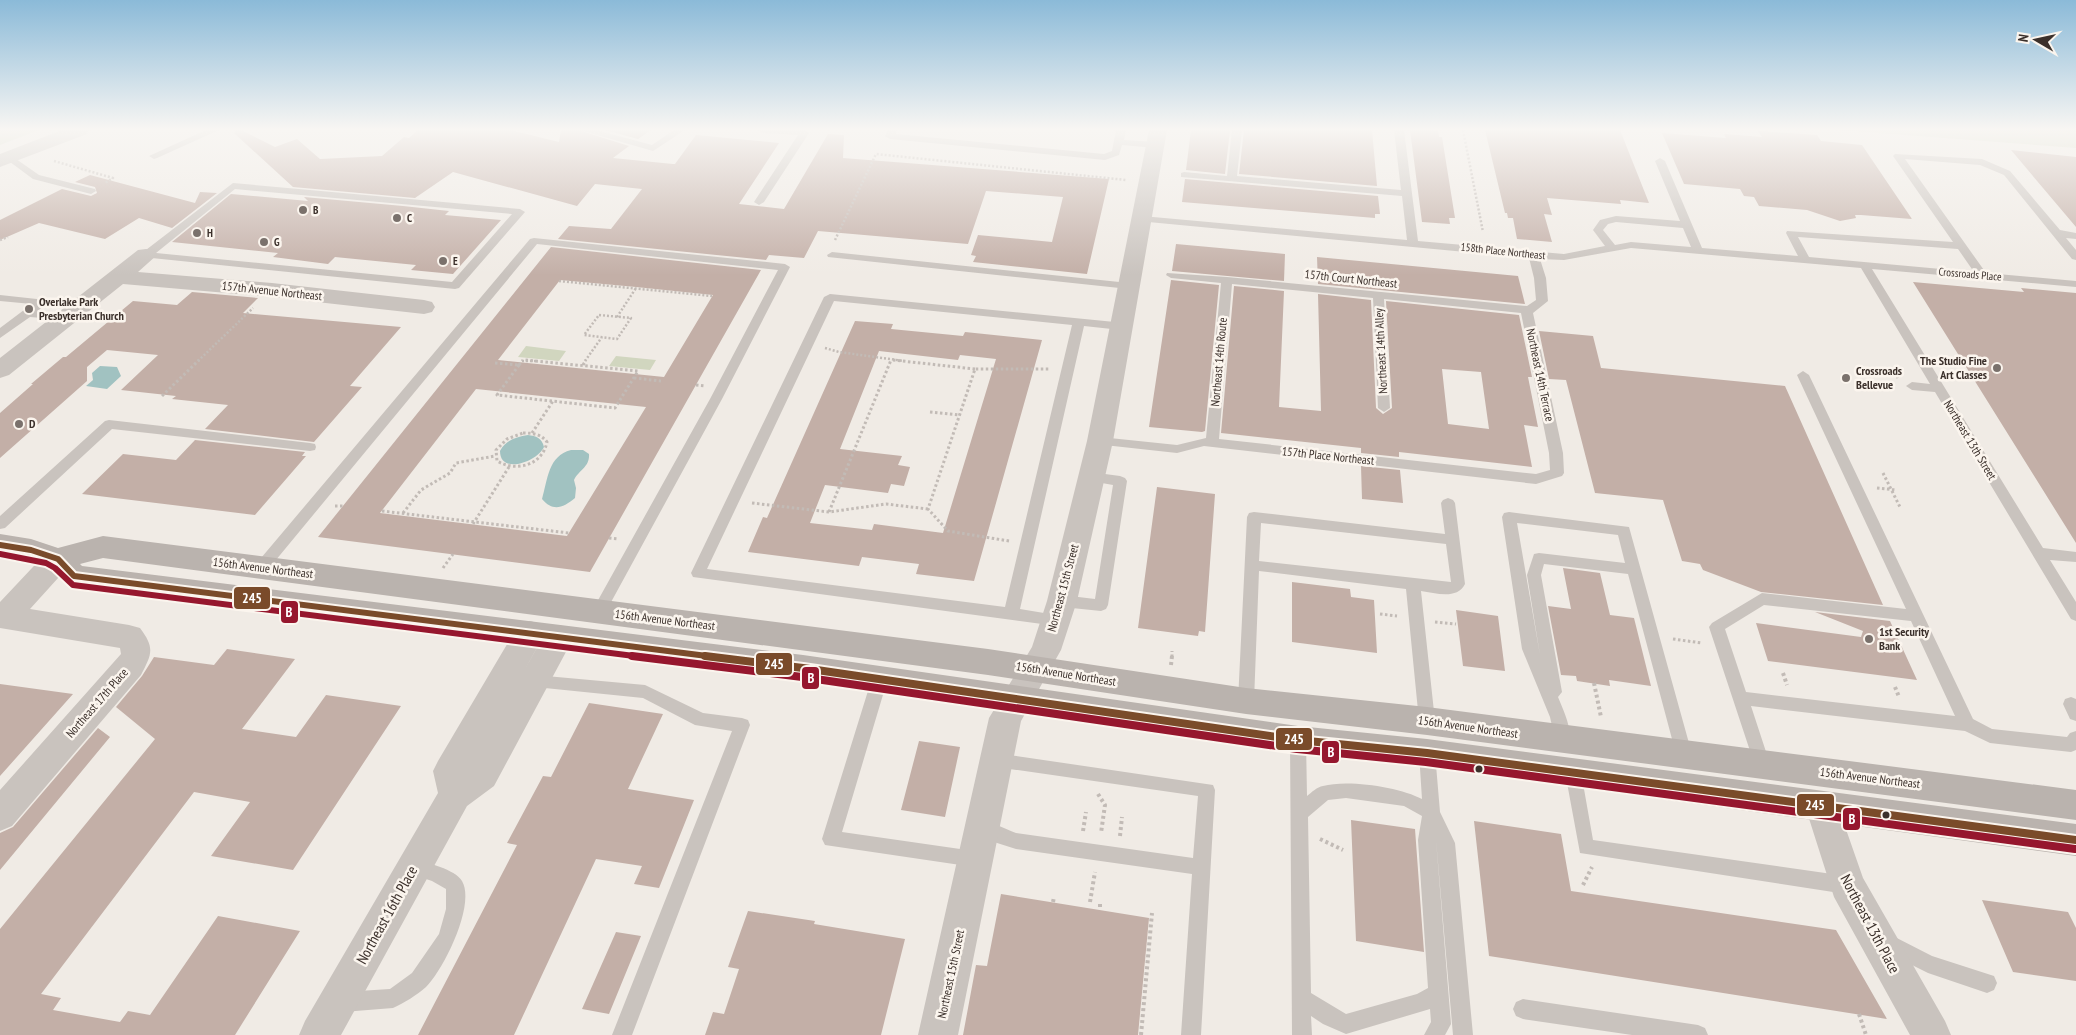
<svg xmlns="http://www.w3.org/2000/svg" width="2076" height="1035" viewBox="0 0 2076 1035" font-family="'PT Sans Narrow',sans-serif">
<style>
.green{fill:#d1d6bf}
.water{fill:#a1c2c1}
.building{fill:#c3afa7;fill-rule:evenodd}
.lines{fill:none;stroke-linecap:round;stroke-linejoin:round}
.path-far2{stroke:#c2bbb6;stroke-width:2.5;stroke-dasharray:2 2;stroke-linecap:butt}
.path-far1{stroke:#c2bbb6;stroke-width:3;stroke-dasharray:2.5 2.5;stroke-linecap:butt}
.path{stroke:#c2bbb6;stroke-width:4;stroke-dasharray:3 3;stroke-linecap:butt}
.service{fill:#c9c3be;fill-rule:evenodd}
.minor{fill:#c9c3be;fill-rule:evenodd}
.tertiary{fill:#c9c3be;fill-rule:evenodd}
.secondary{fill:#bab3ae;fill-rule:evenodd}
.bus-1-far1-casing{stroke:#fbf5ee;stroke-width:10}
.bus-1-casing{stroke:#fbf5ee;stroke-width:12}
.bus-2-far1-casing{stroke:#fbf5ee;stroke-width:10}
.bus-2-casing{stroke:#fbf5ee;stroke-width:12}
.bus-1-far1{stroke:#7a4b2a;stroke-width:6}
.bus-1{stroke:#7a4b2a;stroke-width:8}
.bus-2-far1{stroke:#96172e;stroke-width:6}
.bus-2{stroke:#96172e;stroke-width:8}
.poi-dot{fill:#7a716c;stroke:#fbf5ee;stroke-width:2}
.bus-dot{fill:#3b302b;stroke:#fbf5ee;stroke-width:2}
.labels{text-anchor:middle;stroke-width:5;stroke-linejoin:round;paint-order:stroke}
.far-poi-label{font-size:11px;font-weight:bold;fill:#3b302b;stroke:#fbf5ee;text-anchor:start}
.far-street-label{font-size:11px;fill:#3b302b;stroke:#fbf5ee}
.street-label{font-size:12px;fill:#3b302b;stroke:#fbf5ee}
.poi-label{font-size:12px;font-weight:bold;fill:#3b302b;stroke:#fbf5ee;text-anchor:start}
.near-street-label{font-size:15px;fill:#3b302b;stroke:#fbf5ee}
.line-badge{stroke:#fbf5ee;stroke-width:2}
.badge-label{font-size:14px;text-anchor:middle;font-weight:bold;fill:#fff}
</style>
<rect width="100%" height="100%" fill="#f0ebe5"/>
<path class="green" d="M0 130H39L0 145Z
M1838 130H2076V148Z
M526 346 566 351 559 361 518 357Z
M616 356 656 360 650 370 609 366Z"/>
<path class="water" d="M100 366 117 367 121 376 107 389 86 386 93 380 92 373Z
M528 435C536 436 542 438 544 447 537 462 500 475 500 451 506 440 516 437 528 435Z
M571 450H583L589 454C590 467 579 470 574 480L576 488 575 498C563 508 553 512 542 499 548 479 548 456 571 450Z"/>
<path class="building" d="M236 130H241L275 147 297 139 320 159 382 156 404 137 409 138 418 130H510L559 142 561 130H578L629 146 613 158 673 164H675L696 135 779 143 739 204 784 209 828 134 844 135 843 158 1109 179 1087 274 973 262 976 256 971 255 978 235 1052 242 1063 197 986 191 968 244 818 231 804 258 769 255 766 260 558 239 569 226 611 229 642 189 595 184 577 206 453 172 415 198 293 187 234 133Z
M605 130H651L638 139Z
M1191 130H1230L1225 174 1186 170Z
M1244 130H1372L1377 186 1239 174Z
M1410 130 1438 131 1439 137H1442L1455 218H1449L1450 224 1422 222Z
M1485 130H1620L1649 203 1620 200 1621 204 1547 198 1552 215 1544 214 1552 242 1517 239 1513 218H1508L1507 213H1505Z
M1758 131 1817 135 1821 141 1862 145 1912 219 1861 215H1855L1856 218 1840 221 1807 210 1759 206 1754 197 1744 196 1740 189 1684 184 1662 133 1726 138 1724 134 1762 137Z
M2011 150 2076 157V227L2054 201Z
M90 175 195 203 200 192 217 193 172 228 139 218 105 239 39 223 0 240V220L62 189 91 196 97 193 95 187 75 182Z
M1185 179 1378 196 1380 214H1375V218L1182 202Z
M231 194 308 201 304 197 403 206 449 211 445 215 501 220 453 274 411 270 416 265 335 257 328 264 273 257 278 253 172 242Z
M1176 244 1285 254 1284 281 1172 271Z
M551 247 761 270 590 572 318 537ZM560 280 636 287 713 295 664 377 498 360ZM476 389 646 407 567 536 380 513Z
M1317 257 1518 276 1525 304 1318 284Z
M1171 280 1219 285 1205 431 1202 432 1149 427Z
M1913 282 2024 292 2021 288 2076 293V543Z
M1234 286 1284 291 1279 407 1321 411 1318 294 1371 300 1376 408 1383 414 1392 408 1386 301 1519 315 1532 377H1528L1538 427 1524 425 1532 467 1399 452V457L1361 453V448L1221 433ZM1442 369 1481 372 1489 429 1448 424Z
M192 292 258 298 243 313 401 327 350 386 362 387 314 442 205 429 228 405 172 399 176 396 121 390 158 355 107 350 87 367V381L0 458V413L33 384H31L63 357H66L133 301 177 305Z
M855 321 893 324 891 329 963 336 965 332 1042 340 974 581 916 574 919 564 862 557 859 566 748 552 763 517 767 518ZM879 351 958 360 960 355 996 359 943 533 874 524 872 530 810 523 825 485 888 493 891 484 904 486 910 467 898 465 902 456 840 449Z
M1539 331 1593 336 1601 368 1785 386 1883 605 1761 592 1703 570 1700 564 1682 561 1663 500 1595 493 1566 380 1549 379Z
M195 440 305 452 302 456H306L255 515 82 494 123 454 176 460Z
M1361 466 1400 470 1403 503 1362 499Z
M1157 487 1215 494 1205 632 1199 631 1198 636 1138 628Z
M1563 568 1600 573 1610 615 1634 618 1651 686 1609 680 1610 686 1577 681 1576 676 1561 675 1548 606 1571 609Z
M1292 582 1350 589 1351 597 1374 600 1377 653 1292 642Z
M1456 610 1498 616 1505 671 1463 666Z
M1815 612 1890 621 1917 680 1768 661 1756 623 1861 637 1863 631Z
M227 649 295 659 242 729 296 737 326 695 401 706 293 870 211 856 250 802 194 792 41 994 61 998 53 1010 120 1022 128 1011 150 1015 218 916 300 931 235 1035H0V929L155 739 116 707 142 676 154 657 214 665Z
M0 684 73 694 0 776Z
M589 703 663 714 628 789 694 800 659 888 634 884 642 866 596 859 514 1035H418L517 845 507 843 543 776 551 777Z
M98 728 110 737 0 870V833L13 827Z
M919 741 960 747 945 817 901 810Z
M1351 820 1415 829 1424 952 1356 941Z
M1474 821 1561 834 1571 891 1836 930 1887 1019 1489 956Z
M1001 894 1149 918 1138 1035H963L976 965 987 966Z
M1982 900 2068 912 2076 928V981L2013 972Z
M748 911 815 921 814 924 905 939 881 1035H705L713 1012 724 1014 739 969 728 967Z
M616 932 641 936 609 1014 582 1009Z"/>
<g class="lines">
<path class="path-far2" d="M1463 130 1483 232
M54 161 113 178 105 183
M0 240 8 237
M835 240 876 154 1126 180
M559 281 712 296
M599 315 631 318 617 339 584 335Z
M617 317 636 288
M825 348 839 352 904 361
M198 361 253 308
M522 361H538
M585 361 602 337"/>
<path class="path-far1" d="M893 360 975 369
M495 363 519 365
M519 365 497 395 615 408 638 371 525 360
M519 365 523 360
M583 365 586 360
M1892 368 1898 378
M634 378 661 381
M696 385 705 386
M162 396 199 360
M930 412 959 415
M523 433C533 433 541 434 547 442 542 466 516 472 497 461L496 450 507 439Z
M532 433 553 401
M1883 473 1900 507
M1877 488 1896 490
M752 503 829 512 886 504 928 509
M335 506H343
M382 511 569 533
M829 512 891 360
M403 513 421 490 450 473 456 463 495 456
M473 524 509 467
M609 538 618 539
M1009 541 948 531 928 509 975 369H1050
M443 568 453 554
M1380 614 1397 616
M1435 622 1456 624
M1673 639 1702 643
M1172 657V651"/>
<path class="path" d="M1171 665 1172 656
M1783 673 1787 685
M1594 683 1601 717
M1895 687 1899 697
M1098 794 1105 805 1101 833
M1083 831 1086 812
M1120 836 1122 817
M1320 839 1343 850
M1583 885 1592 867
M1053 902 1054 897
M1090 902 1095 872
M1100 904V909
M1859 1014 1866 1035
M1141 1035 1152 913"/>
<path class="service" d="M206 130H219L157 158 154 159 149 156Z
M580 130H596L652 145 674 130H685L653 151Z
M758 130H805L809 133 764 202 759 205 754 202 798 135 762 133Z
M888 130H897L896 134 1104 154 1112 151 1116 130H1126L1124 140 1156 142 1161 145 1156 148 1122 145 1119 155 1105 160 890 139 885 136Z
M1232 130H1242L1237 176 1401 190 1394 130H1404L1418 241 1564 254 1605 246 1593 230 1600 220 1616 216 1680 221 1655 161 1660 158 1665 161 1702 248 1798 256 1786 233 1787 231 1953 242 1893 156 1895 154 1982 159 2010 171 2060 230 2076 233V239L2066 238 2076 250V260L2072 259 2004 175 1980 165 1905 159 1986 273 2076 281V287L1872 269 2043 548 2076 552V562L2050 560 2076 602V621L2071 619 1935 392 1912 390 1906 386 1912 382 1930 384 1861 268 1631 248 1564 260 1540 259 1546 278 1548 301 1533 313 1563 453 1564 473 1562 476 1536 484 1204 446 1177 453 1095 444 1094 441 1095 438 1100 437 1177 445 1206 438 1221 283 1171 278 1166 275 1167 273 1227 277 1527 306 1536 300 1534 278 1529 258 1138 221 1137 219 1138 217 1142 216 1407 240 1402 196 1181 177V173L1184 172 1227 176ZM1616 222 1683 228 1691 247 1631 242 1615 245 1603 230 1608 224ZM1798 237 1958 249 1974 272 1809 257ZM1232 284 1373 298 1378 408 1384 412 1390 408 1384 299 1521 313 1549 453 1550 470 1536 474 1219 439Z
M9 154 39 175 95 189 96 191 91 194 33 179 6 159V155Z
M233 183 520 209 525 212 459 288 455 289 142 257 141 255 142 253ZM235 189 512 214 452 282 156 253Z
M534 238 785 264 790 267 722 399 604 615 599 617 594 615 592 611 710 399 778 270 537 244 266 572 261 573 256 572 254 568 256 564 530 239Z
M832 252 1129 283 1135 286 1129 289 828 257 827 255Z
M830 294 1125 323 1127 326 1121 330 1084 326 1020 609 1062 616 1064 620 1062 624 1057 626 693 577 691 573 824 297ZM834 301 1072 325 1005 607 707 569Z
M0 295 46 300 48 302 38 311 67 314 73 317 67 320 30 317 0 338V328L32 304 0 301Z
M1803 371 1809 375 1973 719 1992 729 2067 737 2070 733 2076 731V750L2071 752 1990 743 1965 731 1751 706 1770 764 1768 769 1762 771 1756 769 1709 627 1712 623 1762 593 1906 609 1797 375ZM1764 605 1911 621 1955 716 1746 692 1725 629Z
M109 420 310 443 315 444 316 447 315 450 310 451 112 429 5 528 0 529V516L105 421Z
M1090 472 1120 476 1125 478 1127 481 1108 605 1106 609 1101 611 1062 607 1057 605 1055 601 1057 597 1062 595 1095 599 1113 485 1085 480 1083 477 1085 474Z
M1448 498 1453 500 1455 503 1465 584C1457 600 1436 593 1421 591L1435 721 1433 726 1427 728 1421 726 1419 721 1406 589 1259 571 1254 701 1252 706 1246 708 1240 706 1238 701 1247 517 1249 513 1254 512 1445 534 1441 503 1443 500ZM1261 523 1446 544 1451 582 1259 561Z
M1509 512 1629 527 1692 754 1690 759 1684 761 1678 759 1676 754 1628 574 1544 564 1541 575 1562 692 1558 697C1563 710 1574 731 1568 744L1562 746 1556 744 1550 717 1522 649 1502 517 1504 513ZM1517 523 1618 535 1625 563 1539 553 1534 554 1527 575 1540 655Z
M880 672 886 673 888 678 842 832 974 851 980 853 983 859 980 865 974 867 825 845 822 839 872 678 874 673Z
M535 675 645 685 703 713 742 718 748 720 750 725 632 1035H612L732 731 695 725 643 698 535 687 529 686 527 681 529 676Z
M2071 697 2076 699V721L2070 719 2063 704 2065 699Z
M1298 733 1304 735 1306 740 1307 796C1312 792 1317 787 1323 786 1347 779 1400 787 1422 799L1419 753 1421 748 1427 746 1433 748 1435 753 1440 812 1455 843 1473 1035H1453L1436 840 1451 1024 1445 1035H1424L1431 1022 1430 1009 1346 1034 1323 1024 1311 1016 1312 1035H1292L1290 740 1292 735ZM1346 798 1404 806 1422 816 1418 840 1428 988 1417 994 1346 1014 1311 993 1308 817 1328 800Z
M996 753 1213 785 1215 790 1201 1035H1181L1192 874 1016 849 975 836 972 830 975 824C988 819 1003 828 1016 833L1193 858 1198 796 996 767 990 765 988 760 990 755Z
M1573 765 1579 767 1581 772 1593 840 1846 876 1852 879 1855 885 1852 891 1846 894 1580 853 1565 772 1567 767Z
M414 859C427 863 455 869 462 881 476 905 443 970 426 987 417 995 404 1003 393 1008L343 1012 336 1009 333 1002 336 995 343 992 390 989 412 973 439 934 446 909V889L432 881 408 873 405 867 408 861Z
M1889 934 1932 956 1994 976 1997 983 1994 990 1987 993 1928 973 1882 950 1880 943 1882 936Z
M1523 999 1698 1025 1705 1028 1708 1035H1632L1523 1019 1516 1016 1513 1009 1516 1002Z"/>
<path class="minor" d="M1149 130H1167L1113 441 1077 601 1061 650 1021 721 958 1035H918L989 718 1032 647 1047 601 1087 441Z
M146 249 154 250 157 255 138 272 272 283 424 300 432 302 435 307 432 312 424 314 272 297 123 284 9 375 0 378V358L138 250Z
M58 548 68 551 72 559 68 567 30 609 129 625 140 628C155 648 152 654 141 675L12 826 0 831V790L121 654 120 648 0 628V602L48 551Z
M530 621 541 624 545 633 524 671 548 628 559 625 570 628 574 637 494 786 467 806 341 1035H299L305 1021 438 793 433 771 438 761 519 624Z
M1822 791 1834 795 1863 878 1945 1021 1951 1035H1910L1834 897 1805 806 1810 795Z"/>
<path class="tertiary" d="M62 130H89L87 134 0 167V154Z"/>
<path class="secondary" d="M0 534 31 539 58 548 103 536 988 649 1246 688 1427 707 2076 790V820L1427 735 1246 714 988 675 103 558 80 564 82 566 803 655 1298 726 1427 739 2076 824V856L1427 767 1298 754 803 681 74 587C58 582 58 572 46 566 32 559 15 558 0 556Z"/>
<defs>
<path id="bus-1-far1" d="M0 545 31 550 58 559 74 576 715 657"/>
<path id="bus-1" d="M705 656 803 668 1298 740 1427 753 2076 840"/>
<path id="bus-2-far1" d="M0 554 46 563 55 568 73 585 642 657"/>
<path id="bus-2" d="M632 656 802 677 1297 749 1426 762 2075 849"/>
</defs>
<use href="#bus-1-far1" class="bus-1-far1-casing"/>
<use href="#bus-1" class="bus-1-casing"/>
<use href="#bus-2-far1" class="bus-2-far1-casing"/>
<use href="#bus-2" class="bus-2-casing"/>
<use href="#bus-1-far1" class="bus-1-far1"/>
<use href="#bus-1" class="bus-1"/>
<use href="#bus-2-far1" class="bus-2-far1"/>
<use href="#bus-2" class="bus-2"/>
</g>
<linearGradient id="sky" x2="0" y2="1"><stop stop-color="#8bbad8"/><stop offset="0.47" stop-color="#f8f6f3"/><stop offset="1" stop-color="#f8f6f3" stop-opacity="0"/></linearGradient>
<rect width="2076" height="275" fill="url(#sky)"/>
<g class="poi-dot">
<circle cx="303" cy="210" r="5"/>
<circle cx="397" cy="218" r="5"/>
<circle cx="197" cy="233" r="5"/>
<circle cx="264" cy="242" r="5"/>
<circle cx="443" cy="261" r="5"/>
<circle cx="29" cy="309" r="5"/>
<circle cx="1997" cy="368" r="5"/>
<circle cx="1846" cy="378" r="5"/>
<circle cx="19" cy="424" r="5"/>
<circle cx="1869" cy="639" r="5"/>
</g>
<g class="bus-dot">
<circle cx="1479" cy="769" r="4.5"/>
<circle cx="1886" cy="815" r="4.5"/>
</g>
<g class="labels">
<g class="far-poi-label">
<text x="313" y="214">B</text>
<text x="407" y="222">C</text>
<text x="207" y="237">H</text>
<text x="274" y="246">G</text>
<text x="453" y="265">E</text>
</g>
<g class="far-street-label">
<text transform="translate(1503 251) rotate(6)" y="4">158th Place Northeast</text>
<text transform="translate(1970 274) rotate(5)" y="4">Crossroads Place</text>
</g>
<g class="street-label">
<text transform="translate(1351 279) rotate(6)" y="4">157th Court Northeast</text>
<text transform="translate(272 291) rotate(6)" y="4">157th Avenue Northeast</text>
<text transform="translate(1381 351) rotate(-93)" y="4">Northeast 14th Alley</text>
<text transform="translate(1219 362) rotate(-85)" y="4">Northeast 14th Route</text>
<text transform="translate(1540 375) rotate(78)" y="4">Northeast 14th Terrace</text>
<text transform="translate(1970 440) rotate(59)" y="4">Northeast 13th Street</text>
<text transform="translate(1328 456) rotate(6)" y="4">157th Place Northeast</text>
<text transform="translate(263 568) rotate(7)" y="4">156th Avenue Northeast</text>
<text transform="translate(1063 588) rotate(-75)" y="4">Northeast 15th Street</text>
<text transform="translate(665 620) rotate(7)" y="4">156th Avenue Northeast</text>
<text transform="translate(1066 674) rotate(9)" y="4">156th Avenue Northeast</text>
<text transform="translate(97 703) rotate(-49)" y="4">Northeast 17th Place</text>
<text transform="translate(1468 727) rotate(8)" y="4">156th Avenue Northeast</text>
<text transform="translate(1870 778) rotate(7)" y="4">156th Avenue Northeast</text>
<text transform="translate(951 974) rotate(-78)" y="4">Northeast 15th Street</text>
</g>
<g class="poi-label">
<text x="39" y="306">Overlake Park<tspan x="39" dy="14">Presbyterian Church</tspan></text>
<text x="1987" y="365" text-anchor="end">The Studio Fine<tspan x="1987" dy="14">Art Classes</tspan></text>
<text x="1856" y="375">Crossroads<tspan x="1856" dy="14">Bellevue</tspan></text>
<text x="29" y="428">D</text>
<text x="1879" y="636">1st Security<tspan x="1879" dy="14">Bank</tspan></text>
</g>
<g class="near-street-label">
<text transform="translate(387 915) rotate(-61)" y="5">Northeast 16th Place</text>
<text transform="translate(1870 924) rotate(62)" y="5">Northeast 13th Place</text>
</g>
</g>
<g class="line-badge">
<rect x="233" y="586" width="38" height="24" rx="5" fill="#7a4b2a"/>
<rect x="280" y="600" width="19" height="24" rx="5" fill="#96172e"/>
<rect x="755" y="652" width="38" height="24" rx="5" fill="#7a4b2a"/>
<rect x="801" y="666" width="19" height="24" rx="5" fill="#96172e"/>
<rect x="1275" y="727" width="38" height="24" rx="5" fill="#7a4b2a"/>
<rect x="1321" y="740" width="19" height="24" rx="5" fill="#96172e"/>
<rect x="1796" y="793" width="39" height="24" rx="5" fill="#7a4b2a"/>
<rect x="1842" y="807" width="19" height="24" rx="5" fill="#96172e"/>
</g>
<g class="badge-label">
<text x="252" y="603">245</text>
<text x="289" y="617">B</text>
<text x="774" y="669">245</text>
<text x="811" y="683">B</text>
<text x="1294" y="744">245</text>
<text x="1331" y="757">B</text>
<text x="1815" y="810">245</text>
<text x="1852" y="824">B</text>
</g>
<g transform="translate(2036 40) rotate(279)" stroke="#fbf5ee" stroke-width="4" paint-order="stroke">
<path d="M0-4L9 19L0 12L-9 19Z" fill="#3b302b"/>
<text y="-8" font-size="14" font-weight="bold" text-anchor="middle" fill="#3b302b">N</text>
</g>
</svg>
